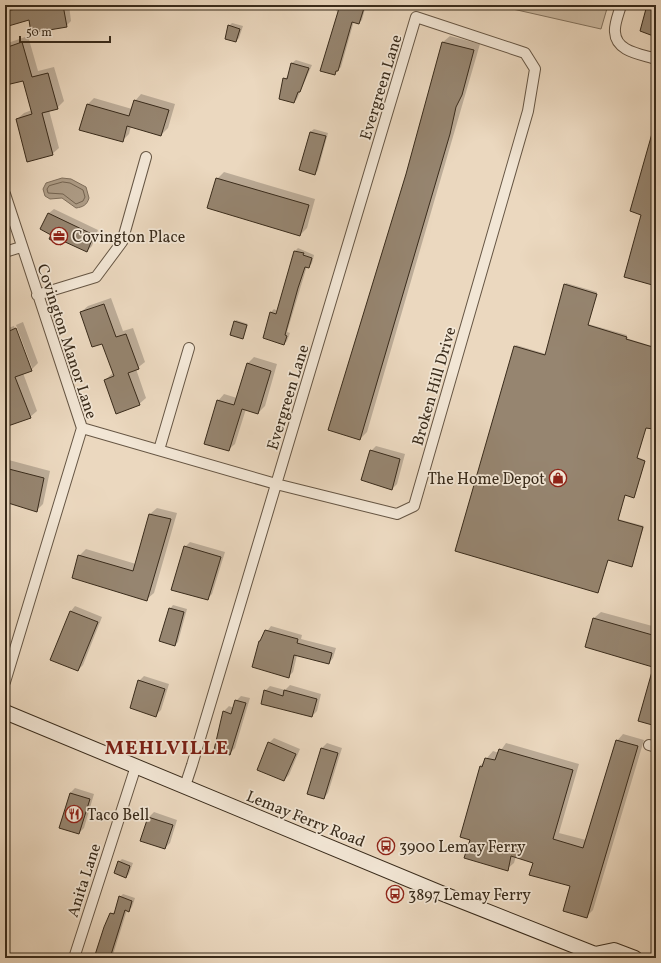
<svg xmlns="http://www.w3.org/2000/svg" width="661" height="963" viewBox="0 0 661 963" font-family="Vollkorn,serif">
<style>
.green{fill:#cdbba3;stroke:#83735f}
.water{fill:#ae9d87;stroke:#7f6f5c}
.shadow{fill:#0003}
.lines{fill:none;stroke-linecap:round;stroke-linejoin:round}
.shore{stroke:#746451;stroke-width:1}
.building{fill:#968570;stroke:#392b1b}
.minor-casing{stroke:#665644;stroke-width:12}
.secondary-casing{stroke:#392b1b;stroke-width:16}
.minor{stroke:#f2e6d5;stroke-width:10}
.secondary{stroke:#f2e6d5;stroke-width:14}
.labels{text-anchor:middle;stroke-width:3.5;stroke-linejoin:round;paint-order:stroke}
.street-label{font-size:16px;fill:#392b1b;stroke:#f2e6d5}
.poi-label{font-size:16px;fill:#392b1b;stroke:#f2e6d5;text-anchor:start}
.district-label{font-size:20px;font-weight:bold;letter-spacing:1px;fill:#7a1f14;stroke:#f2e6d5}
</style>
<rect width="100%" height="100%" fill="#ebd8bf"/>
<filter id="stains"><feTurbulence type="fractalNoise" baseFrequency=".005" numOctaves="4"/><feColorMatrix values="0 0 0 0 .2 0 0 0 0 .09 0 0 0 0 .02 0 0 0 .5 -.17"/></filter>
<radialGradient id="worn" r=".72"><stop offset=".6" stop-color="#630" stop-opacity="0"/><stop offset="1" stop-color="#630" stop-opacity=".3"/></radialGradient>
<path class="green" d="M495 5H608L601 29Z"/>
<path class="water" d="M62 178 71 179 86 187 89 198C87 205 83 207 76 208L62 198 50 199 45 196 43 189 46 183Z"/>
<path class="shadow" d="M5 5H69L71 21 66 26 30 19 5 26Z
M338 5H366L362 20 359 23 354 21 341 67 334 74 339 12 336 11Z
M232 23 243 26 239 38 236 41 229 26Z
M28 36 38 71 54 67 64 101 57 108 49 110 59 148 52 154 17 119 24 113 32 110 24 80 5 76V44Z
M450 36 480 44 367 432 360 439 407 174 443 42Z
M296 60 312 65 297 99 294 102 284 79 289 76 292 63Z
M141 94 175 104 168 128 161 135 131 126 129 134 122 141 88 104 94 98 132 109 135 101Z
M314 129 328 133 318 170 315 174 310 132Z
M224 172 315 199 307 228 300 235 217 179Z
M54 209 98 230 92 246 87 251 64 240 61 244 52 234 49 213Z
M298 248 314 255 312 263 309 267 307 266 287 332 290 333 287 341 284 344 271 312 274 309 278 311 295 251Z
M566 283 597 292 588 324 627 335 626 338 655 347 656 343V419L652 428 646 427 637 457 645 460 635 496 634 497 625 495 618 519 644 526 633 564 632 566 608 559 598 592 515 347 516 345 546 354Z
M111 298 123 331 133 328 145 362 136 369 146 398 139 404 105 380 113 373 103 342 81 312 88 306Z
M236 320 248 324 242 338 235 322Z
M23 322 38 363 31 370 23 373 37 411 30 417 5 422V329L14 326 30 368H32L16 325Z
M254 357 277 364 265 406 258 413 246 409 235 444 228 450 218 401 224 394 237 398 247 364Z
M376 446 405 454 397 484 392 489 371 451Z
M5 459 50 471 43 504 37 510 5 501Z
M157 508 177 513 154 593 147 599 79 556 86 549 136 564 150 514Z
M190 542 225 552 212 594 207 599 185 547Z
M173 605 187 609 178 642 175 645 170 609Z
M75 606 102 617 83 665 78 670 52 659 71 611Z
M601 612 656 627V725L639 720 655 666 586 646 594 618Z
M271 626 302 635 301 639 336 648 333 658 329 663 297 655 293 672 288 677 260 641Z
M144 676 169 684 161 710 156 715 139 681Z
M290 685 321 694 317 711 312 716 265 691 270 686 285 690Z
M241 696 250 698 235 748 230 753 215 749 224 711 229 706 234 708 236 701Z
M623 734 644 740 593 910 586 917 572 886 534 862 516 856 514 863 507 869 471 839 461 836 480 766 493 751 499 753 506 743 579 764 559 833 586 840 617 741Z
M274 738 300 749 289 775 284 780 269 743Z
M327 743 342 748 328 793 324 798 322 748Z
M75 788 94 794 84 828 79 833 70 793Z
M154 812 177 820 170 843 165 848 149 817Z
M122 859 133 863 129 874 126 877 119 862Z
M123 894 135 898 132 907 129 910H127L112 958H95L111 914 116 911 120 897Z
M38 954 51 957 50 958H35Z"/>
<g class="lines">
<path class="shore" d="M63 182 70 183 83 190 85 197 83 201 76 204 63 194 48 193 47 189 49 186Z"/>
</g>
<path class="building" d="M38 5H63L67 27 31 33 29 20 5 27V11Z
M340 5H365L359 24 352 22 338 71H336L335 75 320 71Z
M647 5H656V37L640 31Z
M228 25 240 29 236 42 225 39Z
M22 42 32 77 48 73 58 109 42 113 53 155 27 162 16 119 32 114 23 81 6 85 5 80V48Z
M442 42 474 50 462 95 456 107 450 134 360 440 328 430 406 174Z
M291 63 309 68 300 92H298L294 103 279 99 283 78 287 79Z
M134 100 169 110 161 136 127 126 123 142 79 130 87 104 129 116Z
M653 130H656V286L624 277 641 215 630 211Z
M310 132 326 136 315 175 299 170Z
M216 178 309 205 300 236 207 208Z
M48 213 94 235 87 252 63 241 61 245 49 239 51 235 40 229Z
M294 251 304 253 303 255 312 258 309 268 305 267 298 288 285 335 287 336 284 345 263 338 270 312 276 314Z
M564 284 597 294 588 325 627 337 626 339 656 348V418L653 429 646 428 637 458 645 461 634 498 625 495 618 520 643 527 632 567 608 560 598 593 455 551 514 346 545 355Z
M104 304 116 337 126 334 139 369 128 373 140 405 116 414 104 380 114 376 102 344 92 347 80 312Z
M234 321 247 325 243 339 230 335Z
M16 328 32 371 15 377 31 418 5 427V333Z
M247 363 271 371 258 414 242 409 229 451 204 444 217 400 234 405Z
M370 450 400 459 392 490 361 480Z
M5 468 44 478 37 512 5 502Z
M149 514 171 519 147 601 72 578 78 555 133 571Z
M184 546 221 557 208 600 171 590Z
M169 608 184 612 175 646 159 641Z
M70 611 98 622 78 671 50 660Z
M593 618 656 636V668L585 647Z
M265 630 298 639 297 643 332 653 329 664 294 655 289 678 252 667 259 641H260Z
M653 668 656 669V726L638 721Z
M138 680 165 689 156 717 130 708Z
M264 690 283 696 284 690 317 699 312 717 261 704Z
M235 700 246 703 230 755 214 750 223 711 231 714Z
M616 740 638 746 587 918 563 911 570 886 529 875 533 863 511 856 508 871 464 858 470 840 460 837 480 766 482 767 485 758 495 760 499 749 573 770 553 839 583 848Z
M268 742 296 754 284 781 257 770Z
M321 748 338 753 324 799 307 794Z
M70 793 90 799 79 834 59 828Z
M148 817 173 825 165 849 140 841Z
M118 861 130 866 126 878 114 873Z
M119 896 132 901 129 912 125 910 110 958H94L104 927 110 913 114 914Z"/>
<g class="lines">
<defs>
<path id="minor" d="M621 5C619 13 614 24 615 32 616 52 641 54 656 59
M5 194 82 428 5 682
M5 252 21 247
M37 295 96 277 122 242 146 157
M82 428 276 484 397 514 414 506 528 111 535 69 525 53 416 17 192 765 185 786
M159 450 189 348
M649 745 656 747
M74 958 136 766"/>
<path id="secondary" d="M5 712 441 893 590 952 595 954 597 958
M595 954 614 950 635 958"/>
</defs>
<use href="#minor" class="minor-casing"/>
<use href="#secondary" class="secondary-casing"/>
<use href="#minor" class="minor"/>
<use href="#secondary" class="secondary"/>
</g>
<defs>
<symbol id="office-ring" viewBox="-11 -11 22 22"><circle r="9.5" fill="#f2e6d5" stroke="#8f2418" stroke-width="1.5"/><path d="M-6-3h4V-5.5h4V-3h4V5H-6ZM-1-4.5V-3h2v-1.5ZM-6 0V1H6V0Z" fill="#8f2418"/></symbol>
<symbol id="shop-ring" viewBox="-11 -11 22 22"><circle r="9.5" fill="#f2e6d5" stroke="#8f2418" stroke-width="1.5"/><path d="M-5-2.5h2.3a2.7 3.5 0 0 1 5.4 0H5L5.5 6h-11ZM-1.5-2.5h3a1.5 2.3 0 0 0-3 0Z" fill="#8f2418"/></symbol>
<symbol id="restaurant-ring" viewBox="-11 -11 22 22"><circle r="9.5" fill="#f2e6d5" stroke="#8f2418" stroke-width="1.5"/><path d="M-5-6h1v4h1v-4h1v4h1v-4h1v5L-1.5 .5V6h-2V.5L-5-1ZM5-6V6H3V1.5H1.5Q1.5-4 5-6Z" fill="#8f2418"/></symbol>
<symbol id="bus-ring" viewBox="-11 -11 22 22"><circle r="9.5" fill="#f2e6d5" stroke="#8f2418" stroke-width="1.5"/><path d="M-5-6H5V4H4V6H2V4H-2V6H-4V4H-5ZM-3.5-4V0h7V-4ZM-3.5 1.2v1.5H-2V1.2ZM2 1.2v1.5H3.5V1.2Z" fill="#8f2418"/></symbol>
</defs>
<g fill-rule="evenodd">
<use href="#office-ring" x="49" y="226" width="20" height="20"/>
<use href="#shop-ring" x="548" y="468" width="20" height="20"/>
<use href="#restaurant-ring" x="64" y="804" width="20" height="20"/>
<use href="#bus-ring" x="376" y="836" width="20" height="20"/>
<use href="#bus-ring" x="385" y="884" width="20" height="20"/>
</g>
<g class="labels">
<g class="street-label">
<text transform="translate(380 87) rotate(-73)" y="6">Evergreen Lane</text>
<text transform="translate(68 341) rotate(72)" y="6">Covington Manor Lane</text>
<text transform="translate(433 386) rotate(-74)" y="6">Broken Hill Drive</text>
<text transform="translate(287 397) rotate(-73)" y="6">Evergreen Lane</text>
<text transform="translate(306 818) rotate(22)" y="6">Lemay Ferry Road</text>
<text transform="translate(83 880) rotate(-72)" y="6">Anita Lane</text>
</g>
<g class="poi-label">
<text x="72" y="242">Covington Place</text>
<text x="545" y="484" text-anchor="end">The Home Depot</text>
<text x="87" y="820">Taco Bell</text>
<text x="399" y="852">3900 Lemay Ferry</text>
<text x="408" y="900">3897 Lemay Ferry</text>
</g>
<g class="district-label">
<text x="167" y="754">MEHLVILLE</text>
</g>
</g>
<rect width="661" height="963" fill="none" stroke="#ebd8bf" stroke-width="20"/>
<rect x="6" y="6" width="649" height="951" fill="none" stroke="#392b1b" stroke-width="2"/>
<rect x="10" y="10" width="641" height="943" fill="none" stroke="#392b1b"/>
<path d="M20 36v6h90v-6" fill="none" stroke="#392b1b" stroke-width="2"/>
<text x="26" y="36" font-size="12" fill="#392b1b" stroke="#f2e6d5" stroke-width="3" paint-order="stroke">50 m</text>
<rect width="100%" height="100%" filter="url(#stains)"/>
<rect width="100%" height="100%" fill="url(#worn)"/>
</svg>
